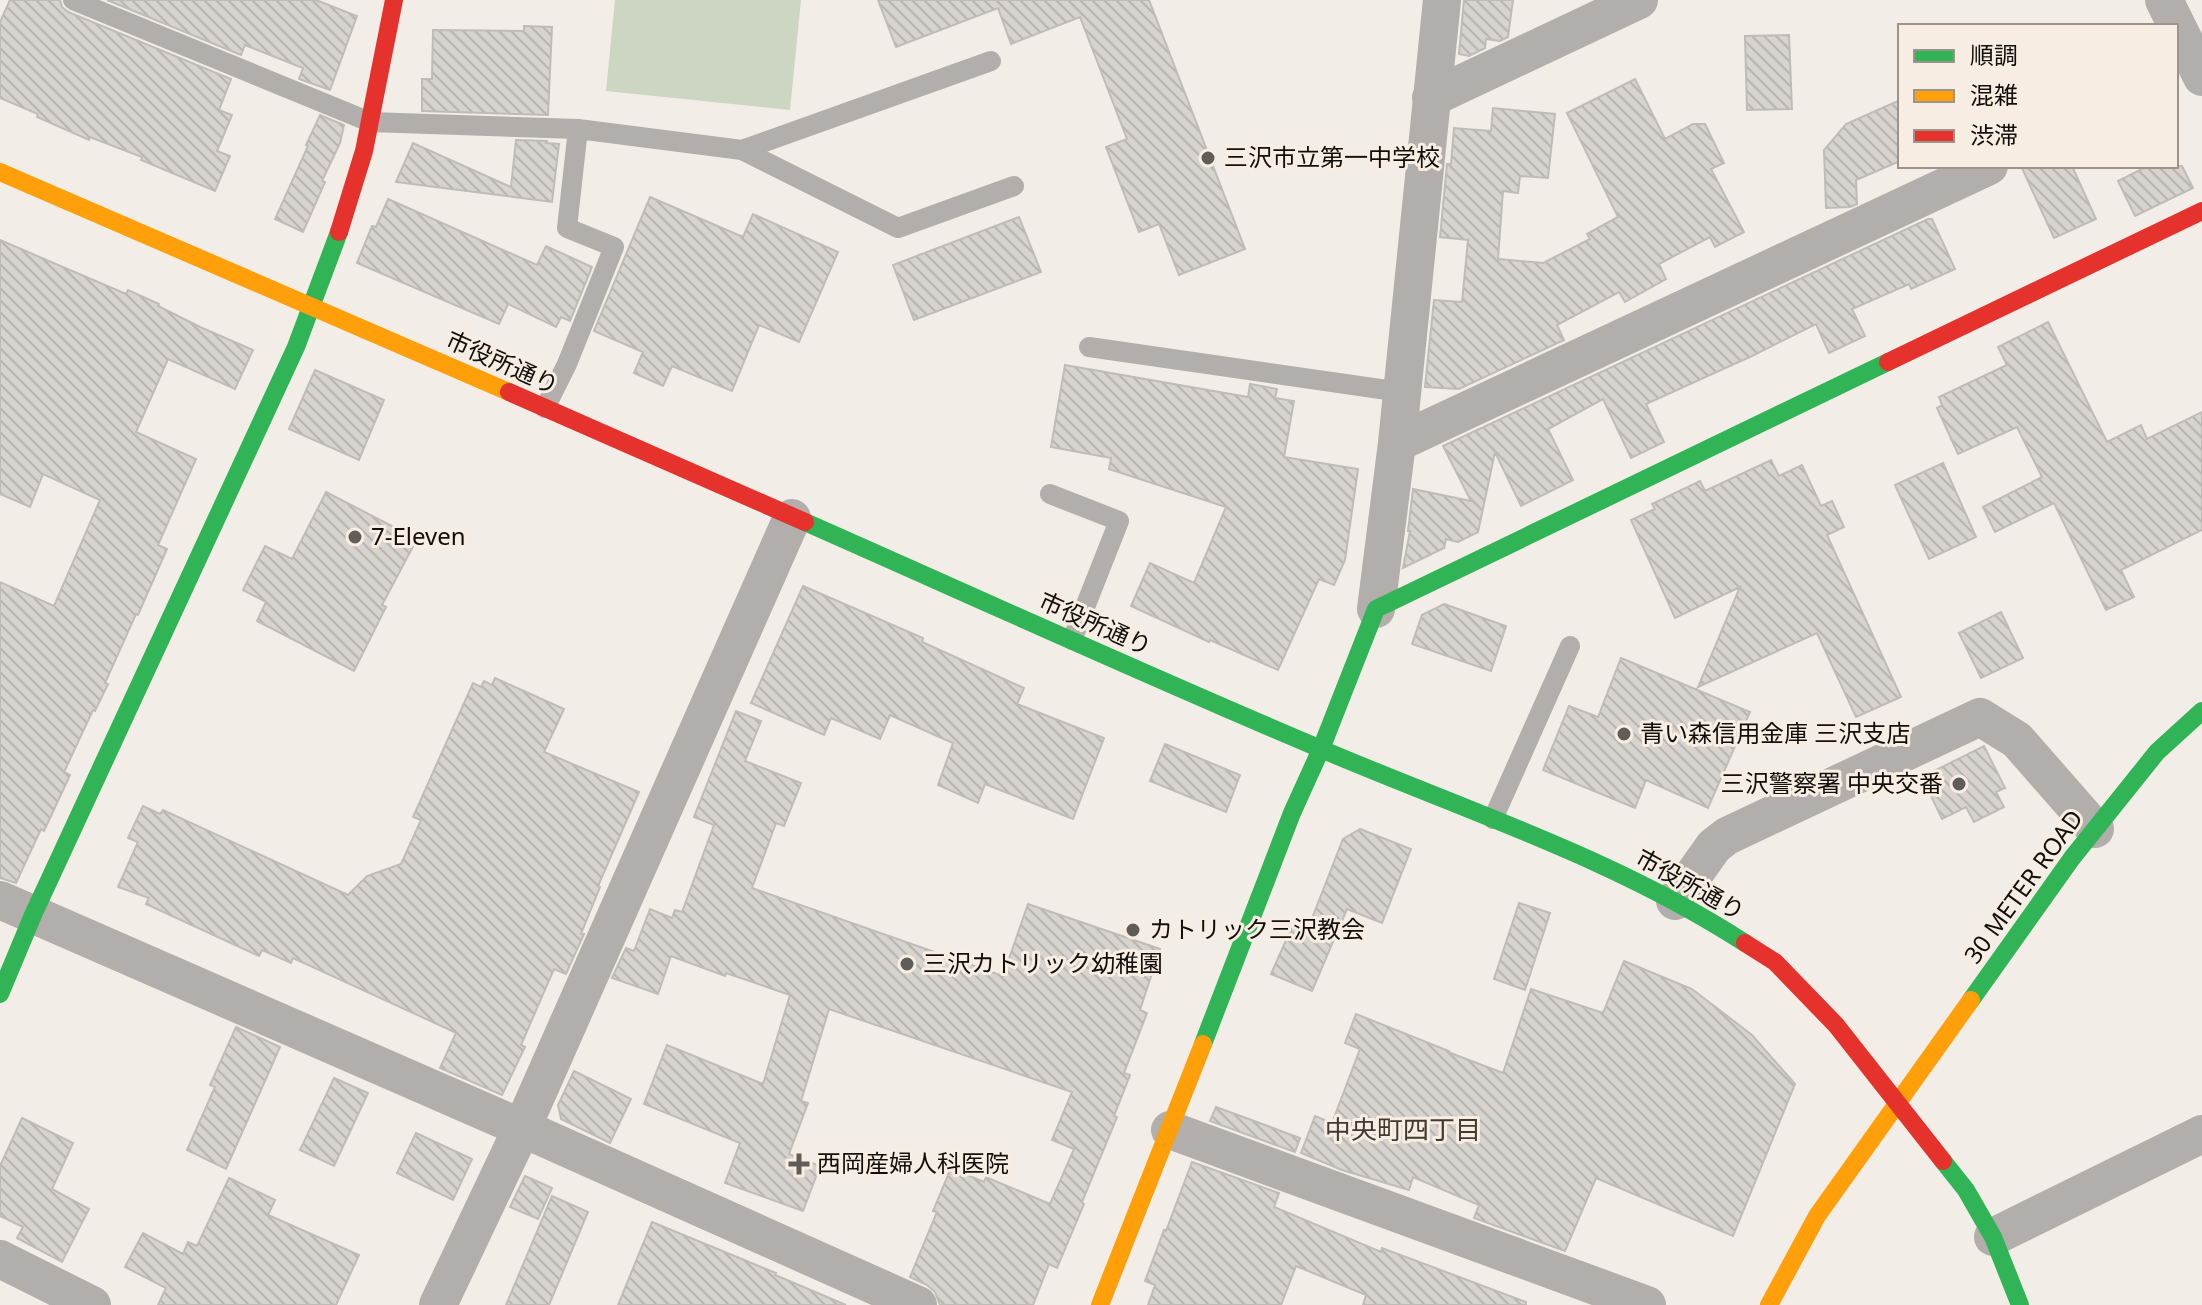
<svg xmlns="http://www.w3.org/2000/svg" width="2202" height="1305" viewBox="0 0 2202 1305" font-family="'Noto Sans','Noto Sans JP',sans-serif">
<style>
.pitch{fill:#cdd5c3}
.building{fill:url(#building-back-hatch);stroke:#bfbcb7;stroke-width:2}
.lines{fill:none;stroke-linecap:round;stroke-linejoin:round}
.lane{stroke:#b2aeab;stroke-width:20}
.street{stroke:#b2aeab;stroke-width:38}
.fast{stroke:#30b455;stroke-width:18}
.slow{stroke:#ff9f0a;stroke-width:18}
.jam{stroke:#e5322d;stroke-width:18}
.poi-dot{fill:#605c58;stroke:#f7ede2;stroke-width:3}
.labels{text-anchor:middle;stroke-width:6;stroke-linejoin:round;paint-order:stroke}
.poi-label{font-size:24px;fill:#120e0b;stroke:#f7ede2;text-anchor:start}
.street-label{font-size:24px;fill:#120e0b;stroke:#f7ede2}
.neighbourhood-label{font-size:26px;fill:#423a31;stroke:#f7ede2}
</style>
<defs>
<pattern id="building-back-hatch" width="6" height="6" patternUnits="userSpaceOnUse" patternTransform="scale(2)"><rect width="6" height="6" fill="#d7d3ce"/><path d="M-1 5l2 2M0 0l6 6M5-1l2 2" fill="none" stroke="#b8b4b0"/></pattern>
</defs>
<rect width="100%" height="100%" fill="#f2ede7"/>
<path class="pitch" d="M615 0H801L790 110 606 91Z"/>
<path class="building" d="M10 0H60L62 7 68 12 231 79 219 110 232 115 217 151 230 156 215 191 141 160 142 157 90 137 89 140 37 117 38 114 0 98V22Z
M107 0H316L357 16 330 90 299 79 303 68 245 45 241 55Z
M878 0H1149L1245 249 1179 275 1159 224 1139 232 1106 147 1127 139 1080 17 1011 44 998 8 896 47Z
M1464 0H1513L1508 37 1500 41 1486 39 1485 48 1469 56 1459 54Z
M524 26 552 27 548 115 422 111V79H432L433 30 524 31Z
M1789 35 1792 109 1747 110 1745 36Z
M1635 79 1665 139 1693 124H1705L1724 163 1711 169 1744 232 1715 247 1710 237 1659 264 1666 279 1625 302 1619 292 1557 325 1564 340 1459 389 1425 387 1434 300 1462 302 1468 240 1440 237 1447 164H1451L1454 128 1491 131 1493 108 1555 114 1548 178 1520 176 1518 193 1503 191 1498 259 1543 263 1590 239 1587 234 1618 217 1567 113Z
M1900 100V161L1856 180 1857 204 1850 207 1826 208 1824 150 1846 124Z
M320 115 344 125 340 143 322 181 325 182 303 232 275 219 308 146 306 145Z
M516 140 547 141 546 143 559 144 552 202 396 182 413 143 511 187Z
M2021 166H2072L2096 219 2054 238Z
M2148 166H2182L2193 188 2135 216 2118 181Z
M650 197 743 237 753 214 838 252 799 342 759 325 732 391 672 366 663 386 634 373 643 352 594 331Z
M388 199 537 265 546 246 592 267 570 321 561 317 556 327 508 304 499 324 357 263 372 226 376 227Z
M1019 217 1041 272 914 320 893 265Z
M1928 219H1932L1955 269 1911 289 1909 284 1852 309 1865 336 1829 353 1816 324 1754 355 1646 404 1664 442 1631 458 1603 399 1548 429 1573 480 1521 506 1495 452 1478 532 1458 542 1446 539 1444 548 1403 568 1410 531H1408L1413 489 1471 501 1443 446Z
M0 240 126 294 128 290 159 304 158 306 200 327 253 350 235 389 168 359 136 432 196 459 158 545 167 549 138 615 136 614 105 683 108 684 95 711 93 710 64 772 70 775 64 788 44 831 41 829 16 883 0 878V582L54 606 100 500 43 474 30 507 0 494Z
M2048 322 2107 442 2141 425 2147 439 2202 412V530L2121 570 2134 597 2106 610 2054 503 1995 532 1983 507 2042 477 2017 427 1958 454 1937 408 1942 405 1939 397 2007 365 1998 347Z
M1065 365 1248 397 1250 384 1277 389 1275 398 1294 401 1284 457 1358 469 1345 560 1334 585 1319 579 1278 670 1210 640 1209 642 1131 606 1150 563 1194 583 1226 507 1109 469 1111 458 1051 447Z
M315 370 384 400 359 460 289 429Z
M1771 460 1779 476 1802 465 1821 506 1832 501 1844 527 1827 535 1901 697 1856 717 1817 633 1698 687 1740 587 1675 618 1631 520 1655 509 1652 504 1700 481 1705 491Z
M1943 463 1976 537 1929 559 1895 485Z
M326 492 417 539 382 605 386 607 354 671 257 621 266 602 243 590 265 546 292 559Z
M803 586 923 638 922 642 1024 688 1017 704 1104 738 1073 819 985 784 978 803 938 785 953 743 890 715 880 739 831 718 824 735 751 703Z
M1444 604 1506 626 1491 671 1412 644 1422 615Z
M2001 612 2023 658 1981 678 1959 633Z
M1621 658 1750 712 1708 808 1646 780 1635 808 1543 770 1569 706 1598 717Z
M495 678 564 709 544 752 639 792 598 886 600 887 581 934H584L566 974 554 969 521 1045 525 1047 502 1095 440 1068 456 1033 448 1029 293 958 291 963 262 950 259 956 146 904 149 898 118 887 138 842 128 838 143 806 160 814 163 810 348 895 367 876 401 864 421 820 413 817 473 683 481 687 484 681 492 685Z
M736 711 761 721 745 761 801 783 784 826 776 823 752 888 1003 976 1028 904 1160 949 1140 1010 1147 1013 1124 1073 1130 1075 1114 1116 1117 1117 1082 1202 1084 1204 1057 1268 1049 1264 1033 1305H940L935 1292 927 1285 910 1277 937 1212 933 1211 951 1168 984 1182 986 1177 1050 1204 1074 1149 1052 1140 1072 1092 829 1009 801 1101 808 1103 789 1154 820 1166 803 1211 725 1183 740 1143 644 1104 667 1045 763 1084 790 995 726 973 725 976 671 956 658 994 612 978 626 948 634 951 650 909 672 918 675 910 682 912 714 825 694 817Z
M1165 744 1240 775 1226 812 1150 781Z
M1984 746 2005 788 1996 792 2004 807 1974 822 1966 807 1942 819 1922 777Z
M1360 829 1411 849 1382 923 1347 909 1312 991 1271 974 1295 920 1309 926 1343 839Z
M1519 903 1550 913 1525 990 1494 979Z
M1624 961 1692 989 1752 1035 1795 1084 1733 1236 1596 1178 1565 1251 1474 1218 1479 1205 1413 1177 1409 1190 1342 1170 1301 1153 1315 1116 1332 1123 1360 1049 1345 1043 1356 1014 1449 1051 1448 1052 1503 1073 1531 989 1603 1013Z
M236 1027 280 1047 226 1169 187 1150 215 1087 210 1085Z
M574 1071 631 1099 610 1143 561 1119 558 1105Z
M334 1078 368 1093 334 1166 300 1150Z
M1216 1107 1300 1138 1295 1152 1210 1121Z
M22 1118 73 1143 52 1189 89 1209 62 1262 17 1238 23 1227 0 1216V1166Z
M416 1133 472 1159 453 1200 397 1173Z
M1192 1162 1279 1193 1274 1207 1381 1252 1382 1248 1526 1302V1305H1363L1366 1295 1296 1266 1281 1305H1148L1155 1285 1145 1281 1164 1230 1166 1231Z
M525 1176 552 1188 538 1219 510 1207Z
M229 1178 275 1200 268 1215 359 1255 336 1305H158L166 1288 125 1267 143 1233 183 1254 188 1242 197 1246Z
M552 1196 588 1212 549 1305H506Z
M652 1222 776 1273 775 1275 846 1305H618Z"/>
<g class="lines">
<path class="lane" d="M73 0 370 122 578 129 742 150 991 61
M742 150 898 228 1014 186
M1089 347 1401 392
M545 408 567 364 614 247 567 228 578 129
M1050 494 1119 521 1072 640
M1493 819 1570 646"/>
<path class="street" d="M2164 0 2202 77
M1431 98 1639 0
M1397 443 1989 166
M1376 609 1397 443 1442 0
M0 900 522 1128 918 1305
M1675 901 1714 846 1727 836 1980 717 2017 740 2095 829
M1170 1130 1647 1305
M1993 1237 2202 1134
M0 1259 92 1305
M438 1305 522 1128 792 518"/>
<path class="fast" d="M805 522C977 598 1148 676 1321 749 1464 810 1614 858 1745 943
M0 994 33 915 296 347 339 232
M1971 1000 2072 858 2157 752 2202 711
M1203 1044 1292 813 1321 749 1376 609 1888 362
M1943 1161 1966 1190 1993 1237 2020 1305"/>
<path class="slow" d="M0 172 509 392
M1100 1305 1203 1044
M1769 1305 1817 1216 1971 1000"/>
<path class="jam" d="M339 232 364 151 394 0
M1888 362 2202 211
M509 392 805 522
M1745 943 1775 962 1836 1025 1943 1161"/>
</g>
<g class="poi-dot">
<circle cx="1208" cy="158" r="8"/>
<circle cx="355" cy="537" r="8"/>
<circle cx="1624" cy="734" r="8"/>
<circle cx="1959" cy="784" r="8"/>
<circle cx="1133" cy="930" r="8"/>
<circle cx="907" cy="964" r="8"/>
<path d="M795 1152h8v8h8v8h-8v8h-8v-8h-8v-8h8z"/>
</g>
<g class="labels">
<g class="poi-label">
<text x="1224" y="166">三沢市立第一中学校</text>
<text x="371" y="545">7-Eleven</text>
<text x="1640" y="742">青い森信用金庫 三沢支店</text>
<text x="1943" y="792" text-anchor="end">三沢警察署 中央交番</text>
<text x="1149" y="938">カトリック三沢教会</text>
<text x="923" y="972">三沢カトリック幼稚園</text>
<text x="817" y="1172">西岡産婦人科医院</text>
</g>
<g class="street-label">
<text transform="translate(502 363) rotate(24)" y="8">市役所通り</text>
<text transform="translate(1095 624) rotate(24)" y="8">市役所通り</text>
<text transform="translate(1690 885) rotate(29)" y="8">市役所通り</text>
<text transform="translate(2024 887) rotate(-54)" y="8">30 METER ROAD</text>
</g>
<g class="neighbourhood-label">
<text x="1403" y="1139">中央町四丁目</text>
</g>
</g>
<rect x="1898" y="24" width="280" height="144" fill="#f7ede2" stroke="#9b948c" stroke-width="2"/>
<rect x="1914" y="50" width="40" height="12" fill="#30b455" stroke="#9b948c" stroke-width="2"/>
<text x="1970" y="64" font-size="24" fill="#120e0b">順調</text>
<rect x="1914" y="90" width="40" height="12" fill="#ff9f0a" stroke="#9b948c" stroke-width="2"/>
<text x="1970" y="104" font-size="24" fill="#120e0b">混雑</text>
<rect x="1914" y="130" width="40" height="12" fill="#e5322d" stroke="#9b948c" stroke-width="2"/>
<text x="1970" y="144" font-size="24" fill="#120e0b">渋滞</text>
</svg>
